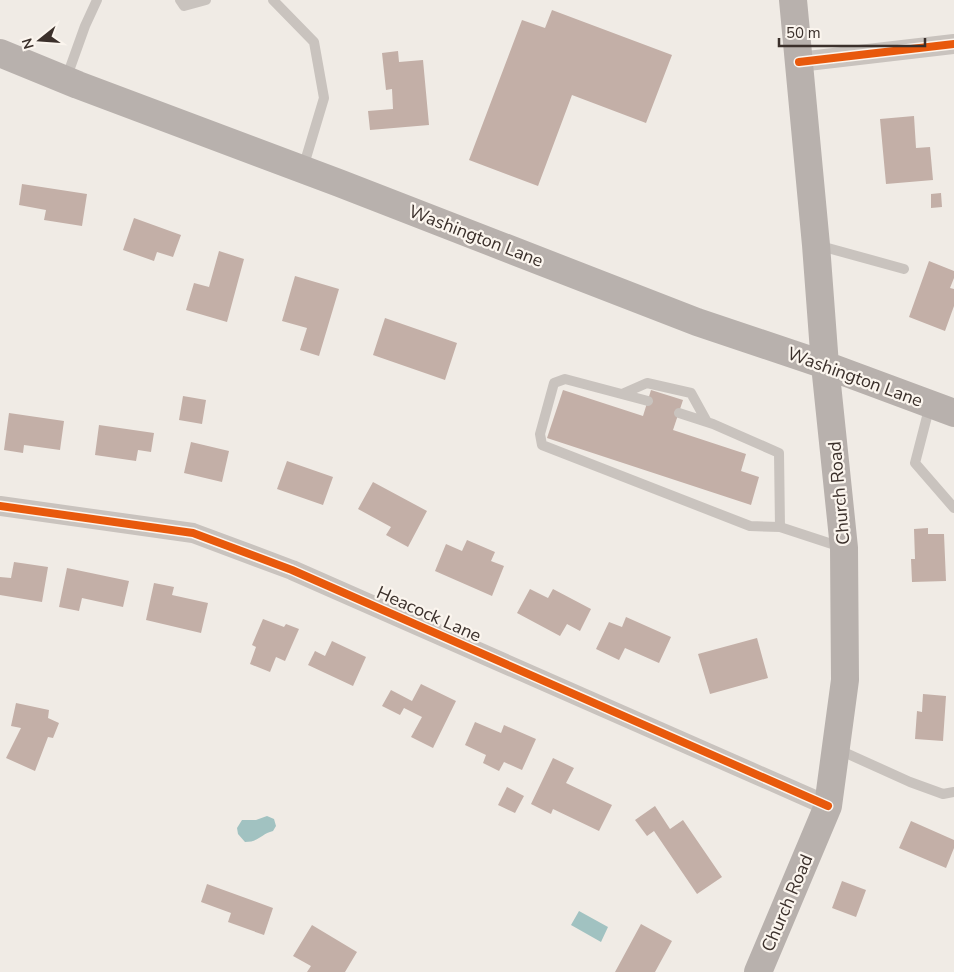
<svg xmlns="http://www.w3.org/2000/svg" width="954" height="972" viewBox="0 0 954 972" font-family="'Nunito Sans',sans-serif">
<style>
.water{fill:#a1c2c1}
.building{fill:#c3afa7}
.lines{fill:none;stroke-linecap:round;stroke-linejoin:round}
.lane{stroke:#c9c3be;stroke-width:10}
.street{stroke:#c9c3be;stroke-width:20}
.primary{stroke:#b8b1ad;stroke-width:28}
.cycleway-casing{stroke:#fbf5ee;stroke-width:11}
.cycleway{stroke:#e8590c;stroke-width:8}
.labels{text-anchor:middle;stroke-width:4.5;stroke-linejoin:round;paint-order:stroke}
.street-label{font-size:18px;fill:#3b302b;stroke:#fbf5ee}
</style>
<rect width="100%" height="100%" fill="#f0ebe5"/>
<path class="water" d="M267 816 274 819 276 826 273 831C261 834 259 842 245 842L238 834 237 828 242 820H256Z
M579 911 608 927 601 942 571 925Z"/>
<path class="building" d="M552 10 672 55 646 123 572 95 538 186 469 160 522 20 545 28Z
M398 51 399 62 423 60 429 125 370 130 368 111 393 109 392 89 386 90 382 53Z
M914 116 916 148 930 147 933 180 886 184 880 119Z
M22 184 87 194 82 226 44 220 46 210 19 205Z
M941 193 942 207 931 208V194Z
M134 218 181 235 173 257 157 252 154 261 123 250Z
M219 251 244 259 227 322 186 310 194 283 209 287Z
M929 261 954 271V278L950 288 954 289V306L945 331 909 317Z
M295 276 339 289 319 356 300 350 307 328 282 321Z
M385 318 457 343 445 380 373 355Z
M563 390 643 416 651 390 683 400 673 430 746 454 741 471 759 477 751 505 547 438Z
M183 396 206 400 202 424 179 420Z
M9 413 64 421 60 450 24 445 23 453 4 450Z
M99 425 154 433 151 452 138 450 136 461 95 455Z
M191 442 229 451 222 482 184 473Z
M287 461 333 477 323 505 277 489Z
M373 482 427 511 408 547 386 535 391 527 358 509Z
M928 528V534H944L946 581 912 582 911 559H915L914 529Z
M467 540 495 552 491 561 504 566 492 596 435 571 446 544 462 551Z
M14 562 48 567 42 602 0 595V577L11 578Z
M67 568 129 581 123 607 82 598 79 611 59 607Z
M154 583 174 587 172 595 208 603 201 633 146 620Z
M530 589 548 598 553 589 591 609 580 631 567 624 560 636 517 613Z
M626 617 671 637 659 663 625 648 619 660 596 649 609 622 622 627Z
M263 619 284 627 286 624 299 629 285 661 276 657 270 672 250 664 256 647 252 645Z
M757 638 768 678 710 694 698 654Z
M332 641 366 657 353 686 308 665 315 651 325 656Z
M421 684 456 701 433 748 411 737 422 717 404 708 400 715 382 706 391 690 412 701Z
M923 694 946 696 943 741 915 739 917 711 922 712Z
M16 703 49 710 48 718 59 723 53 738 48 737 35 771 6 758 21 728 11 726Z
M475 722 501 733 504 725 536 739 522 770 504 762 499 771 483 763 486 755 465 745Z
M553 758 574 768 566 783 612 805 599 831 553 809 551 814 531 804Z
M507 787 524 796 515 813 498 805Z
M655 806 670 829 683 820 722 877 697 894 654 831 647 836 635 820Z
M911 821 954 840V848L946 868 899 848Z
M842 881 866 890 856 917 832 908Z
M207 884 273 908 264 935 228 922 231 913 201 902Z
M641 924 672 941 655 972H615Z
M312 925 357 952 345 972H307L311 966 293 956Z"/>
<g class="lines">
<path class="lane" d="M180 0 184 6 206 0
M273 0 314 42 324 98 303 168
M66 79 85 26 97 0
M817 245 904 269
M622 394 647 383 691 393 707 422
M648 401 565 379 554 383 540 434 542 445 750 526 780 527 841 547
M930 405 915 463 954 508
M679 413 713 424 779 453 780 527
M837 749 910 782 943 794 954 792"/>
<path class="street" d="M799 62 954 44
M0 506 193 533 292 570 828 806"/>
<path class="primary" d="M0 53 78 85 339 183 697 322 825 365 954 413
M758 972 828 806 845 680 844 548 825 365 816 245 793 0"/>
<defs>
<path id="cycleway" d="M799 62 954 44
M0 506 193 533 292 570 828 806"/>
</defs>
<use href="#cycleway" class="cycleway-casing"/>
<use href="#cycleway" class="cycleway"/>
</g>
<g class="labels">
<g class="street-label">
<text transform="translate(476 236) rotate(21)" y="6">Washington Lane</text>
<text transform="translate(855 377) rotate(20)" y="6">Washington Lane</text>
<text transform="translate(839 493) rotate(-95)" y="6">Church Road</text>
<text transform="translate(429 614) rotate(24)" y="6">Heacock Lane</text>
<text transform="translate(787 903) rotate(-67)" y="6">Church Road</text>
</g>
</g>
<g transform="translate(40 40) rotate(253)" stroke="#fbf5ee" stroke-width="4" paint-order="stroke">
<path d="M0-4L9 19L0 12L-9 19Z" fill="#3b302b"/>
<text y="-8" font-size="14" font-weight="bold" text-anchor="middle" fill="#3b302b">N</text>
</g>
<path d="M779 38v8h146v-8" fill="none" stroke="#3b302b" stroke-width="2.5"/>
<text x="786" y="38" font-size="15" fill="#3b302b" stroke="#fbf5ee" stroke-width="4" paint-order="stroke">50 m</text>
</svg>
